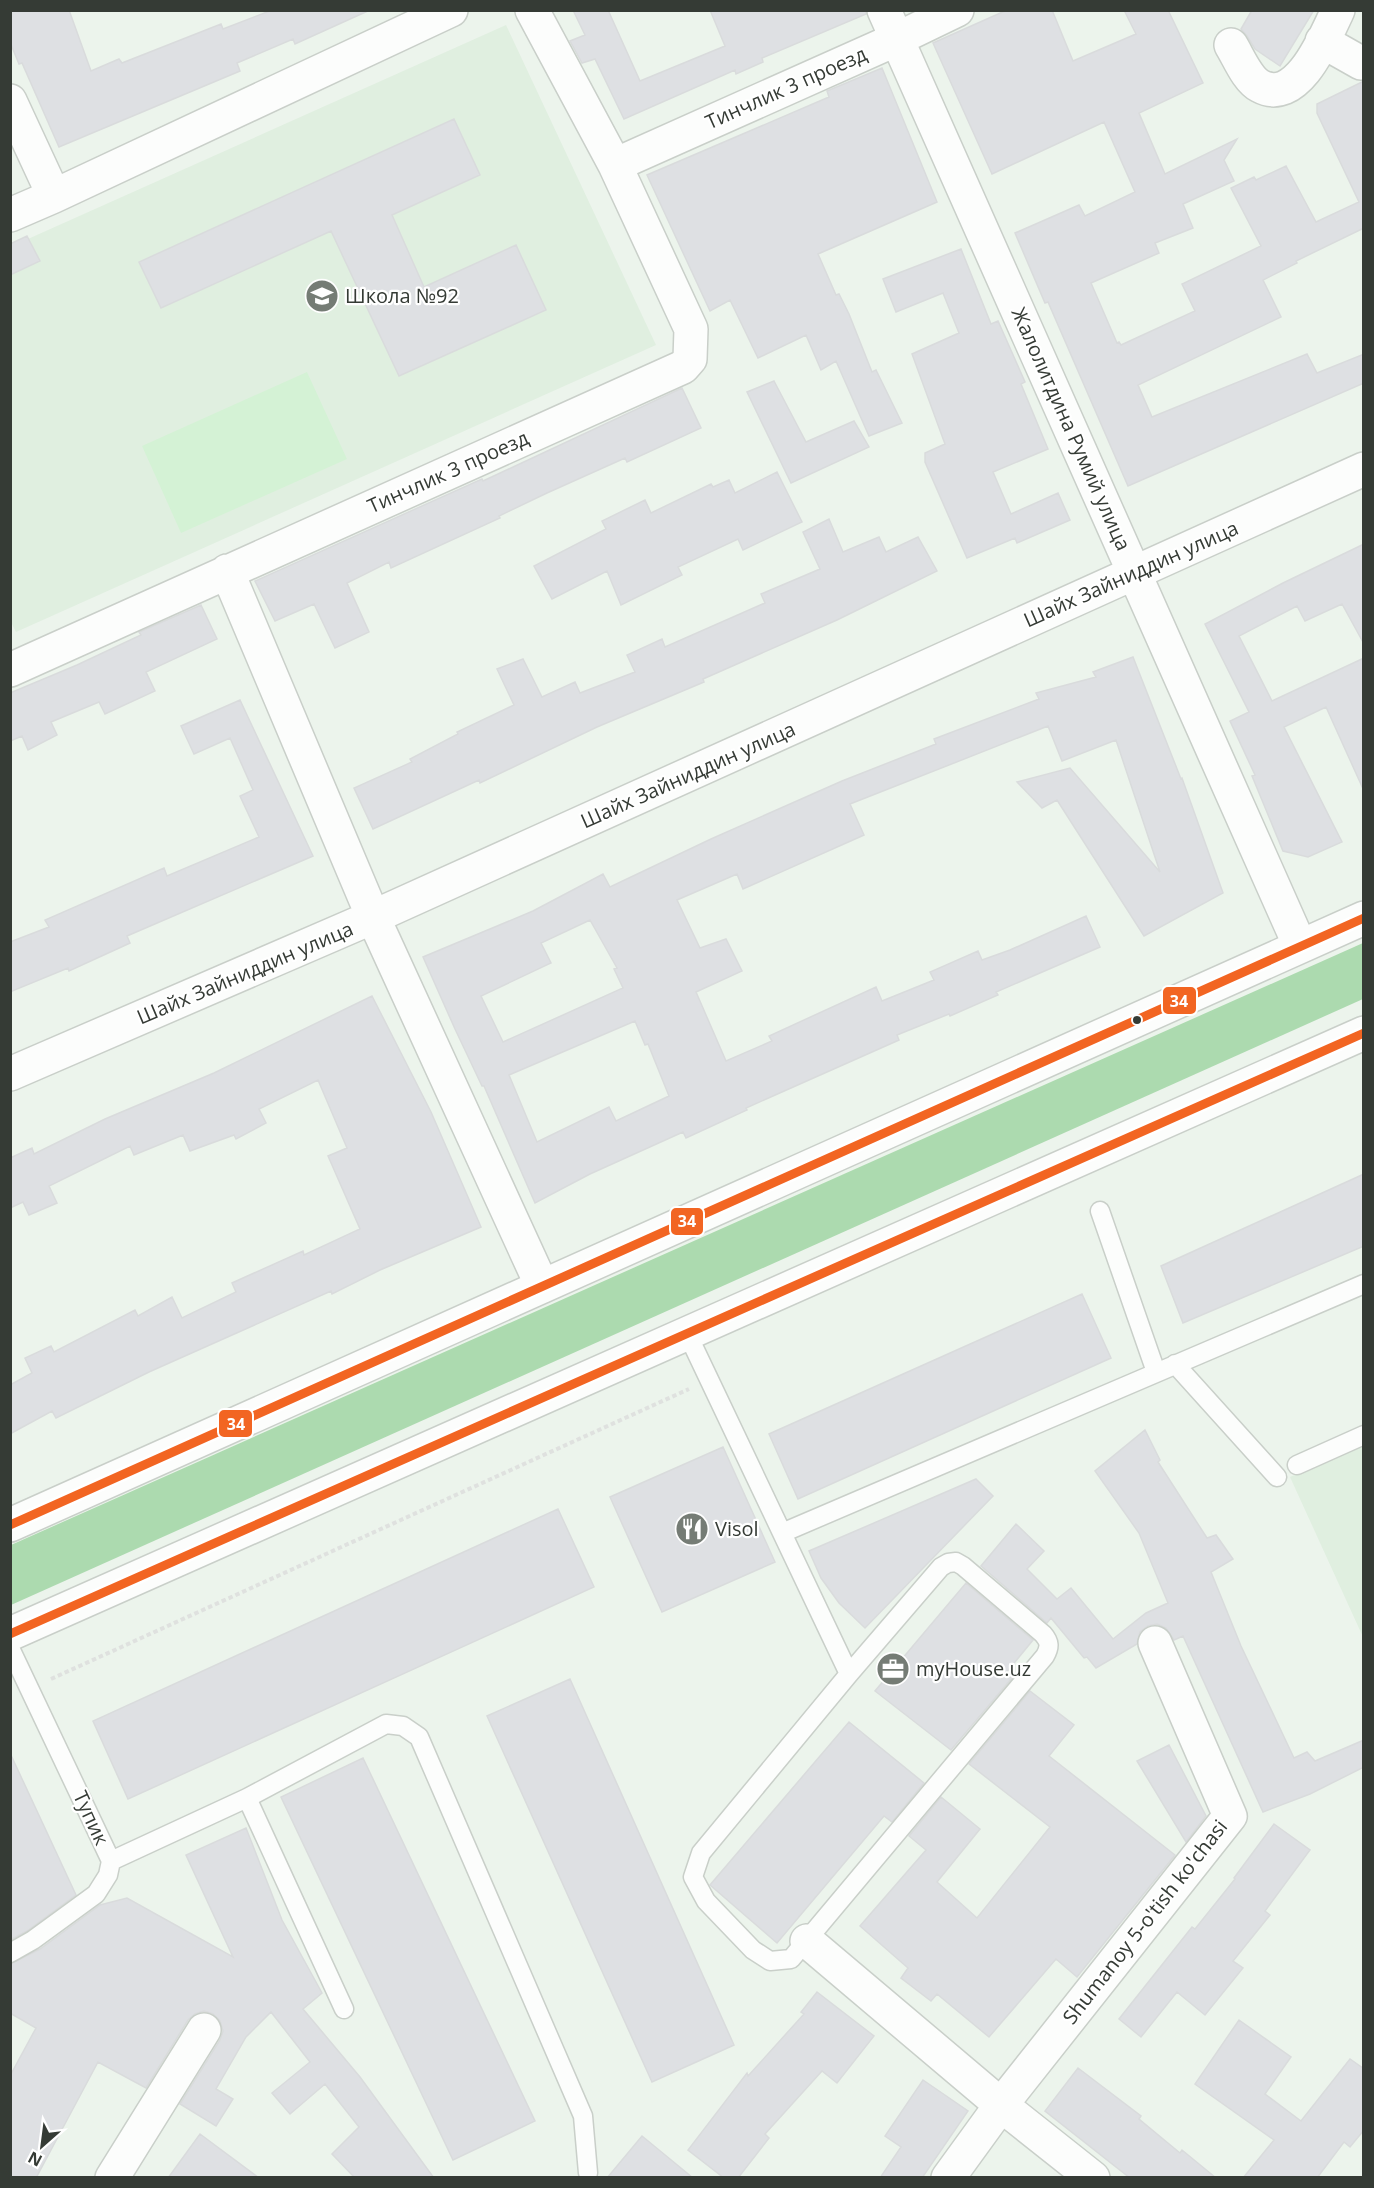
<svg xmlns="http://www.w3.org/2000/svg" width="1374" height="2188" viewBox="0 0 1374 2188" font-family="'Open Sans',sans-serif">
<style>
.built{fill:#e0efe0}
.green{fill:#d4f2d5}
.forest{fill:#acdaaf}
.building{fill:#dee0e3;stroke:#d9dbdc;stroke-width:1.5;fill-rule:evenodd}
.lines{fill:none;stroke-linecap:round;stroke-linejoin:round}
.lane-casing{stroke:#c9cfc9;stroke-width:21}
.street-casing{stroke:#c9cfc9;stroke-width:36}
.highway-casing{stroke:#c9cfc9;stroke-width:36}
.path{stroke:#dfe1df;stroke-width:4;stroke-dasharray:4.5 3;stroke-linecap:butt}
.lane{stroke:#fcfdfc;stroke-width:18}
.street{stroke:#fcfdfc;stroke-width:33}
.highway{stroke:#fcfdfc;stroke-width:33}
.bus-1-casing{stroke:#fff;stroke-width:14}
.bus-1{stroke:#f26522;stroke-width:9}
.bus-dot{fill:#353b35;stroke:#fff;stroke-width:2}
.labels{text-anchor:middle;stroke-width:4.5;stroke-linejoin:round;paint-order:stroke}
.street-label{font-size:20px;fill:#353b35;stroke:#fff}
.poi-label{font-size:20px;fill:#353b35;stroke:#fff;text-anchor:start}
.line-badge{stroke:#fff;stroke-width:2}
.badge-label{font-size:16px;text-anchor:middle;font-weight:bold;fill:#fff}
</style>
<rect width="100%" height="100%" fill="#ecf4ec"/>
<path class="built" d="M506 25 656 345 16 632 10 620V247Z
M1363 1445V1637L1290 1477Z"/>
<path class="green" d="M307 372 347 459 181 533 142 446Z"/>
<path class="forest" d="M1363 943V999L11 1605V1545Z"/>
<path class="building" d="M10 10H69L91 71 119 59 122 63 221 24 223 29 272 10H370L295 44 293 39 237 63 240 71 59 147 22 63 19 64 10 42Z
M573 10H608L640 81 725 46 710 10H866V14L762 58 763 62 736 74 735 70 624 119 595 59 582 63 570 41 585 35Z
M1007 10H1052L1073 61 1136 34 1124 10H1168L1203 83 1139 113 1165 174 1237 139 1224 160 1234 181 1183 204 1193 228 1155 243 1159 253 1091 283 1117 343 1119 342 1121 345 1195 311 1182 284 1261 246 1231 188 1254 177 1256 180 1286 166 1316 222 1359 202 1317 113V104L1364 81V228L1296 261 1297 263 1263 280 1281 317 1138 385 1152 417 1307 354 1317 373 1364 354V383L1128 486 1048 302 1045 303 1015 233 1079 205 1085 216 1135 192 1104 122 992 174 933 43Z
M1252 10H1314L1280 66 1255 49 1247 36 1241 29Z
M882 68 937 202 818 254 836 295 839 294 849 314 872 372 876 370 902 423 869 436 836 361 821 370 806 335 758 358 730 300 710 311 647 175 829 97 827 91Z
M454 119 480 175 392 215 424 287 516 245 546 310 399 376 331 231 161 308 139 262Z
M27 236 40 261 10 275V244Z
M961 249 991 324 998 321 1025 382 1021 384 1048 449 993 472 1011 514 1058 493 1070 520 1017 543 1015 538 967 558 925 462V453L945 444 912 354 959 333 943 293 896 312 883 279Z
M774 381 806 442 854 421 869 447 791 483 747 392Z
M682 388 701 428 627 462 625 458 547 493 499 516 500 518 391 568 389 562 347 583 369 632 335 648 314 604 275 621 255 581 482 479 483 481Z
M777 472 802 522 743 550 738 539 678 567 682 575 621 605 607 571 552 599 534 566 606 529 602 521 645 500 651 513 711 484 713 487 729 480 735 493Z
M829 519 843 552 879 537 886 552 918 537 937 571 837 620 703 679 704 682 597 727 480 783 479 780 373 829 354 788 412 762 410 759 458 734 457 732 514 705 497 669 523 659 542 697 575 682 580 693 635 672 627 655 662 639 665 647 765 603 761 594 820 569 803 532Z
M1364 544V644L1342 604 1305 621 1297 606 1239 636 1272 701 1364 658V791L1326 707 1284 727 1342 842 1308 857 1283 851 1252 776 1255 775 1230 721 1249 712 1205 624 1283 583Z
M201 605 217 639 146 672 155 691 105 714 99 702 51 722 57 735 28 750 22 736 10 741V693L77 665 141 635 139 632Z
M1133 657 1181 779 1182 778 1223 893 1144 936 1057 800 1042 808 1017 782 1070 768 1160 872 1116 740 1062 761 1048 726 850 804 864 835 743 889 737 874 677 900 700 948 726 939 742 971 696 992 726 1061 772 1041 769 1036 876 987 882 1001 934 980 930 972 978 951 982 960 1010 950 1086 916 1100 947 996 992 998 995 950 1016 949 1014 897 1035 899 1040 746 1108 747 1110 686 1138 683 1132 590 1174 535 1203 484 1086H482L455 1029 423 957 533 911 603 874 610 887 711 839 842 781 936 744 934 739 1039 699 1036 693 1096 677 1093 672ZM590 920 617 968 614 969 623 988 503 1042 481 996 551 963 541 943ZM635 1021 645 1045 648 1044 669 1096 616 1121 609 1107 537 1142 509 1075Z
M240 700 313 856 127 936 130 943 69 971 68 968 10 992V942L49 927 45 920 164 868 167 876 259 837 240 796 253 790 230 738 194 754 181 726Z
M372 996 431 1112 481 1227 380 1270 332 1294 331 1291 149 1372 56 1418 52 1411 10 1434V1385L32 1373 25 1358 51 1346 54 1352 135 1310 138 1316 172 1297 182 1318 236 1292 232 1283 303 1251 304 1255 360 1229 328 1156 347 1148 318 1080 259 1109 266 1123 236 1139 234 1135 190 1151 183 1135 134 1155 130 1146 49 1186 57 1203 29 1215 23 1202 10 1208V1158L32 1148 34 1154 105 1119 214 1073Z
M1364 1174V1246L1183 1323 1161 1266Z
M1082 1294 1111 1358 798 1499 769 1434Z
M1145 1430 1160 1460 1158 1462 1207 1538 1216 1535 1233 1559 1211 1572 1241 1646 1294 1758 1307 1752 1315 1761 1364 1740V1767L1310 1794 1263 1812 1183 1636 1174 1640 1166 1628 1157 1624 1148 1626 1140 1632 1137 1644 1096 1668 1087 1657 1084 1658 1051 1618 1047 1623 981 1566 1016 1524 1044 1551 1027 1569 1057 1599 1071 1588 1113 1639 1146 1613 1168 1603 1139 1533 1095 1471Z
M723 1447 775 1562 662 1612 610 1497Z
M976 1479 993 1496 865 1628 839 1603 821 1578 809 1551Z
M558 1509 594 1587 128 1799 93 1721Z
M966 1583 1033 1640 1006 1673 1012 1678 951 1750 875 1691Z
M570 1679 734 2045 652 2082 487 1716Z
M1030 1691 1074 1725 1049 1756 1175 1855 1077 1977 1056 1959 989 2037 937 1994 931 2001 901 1978 908 1968 860 1926 926 1850 909 1836 941 1797 980 1829 937 1882 977 1918 1050 1827 969 1764Z
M849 1722 924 1783 892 1822 884 1816 777 1943 710 1885Z
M1169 1745 1206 1816 1186 1842 1137 1761Z
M10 1753 76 1895 27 1931 10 1940Z
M363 1758 535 2121 453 2160 281 1797Z
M1274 1824 1310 1850 1265 1911 1270 1915 1233 1961 1243 1968 1205 2015 1177 1992 1141 2037 1119 2019 1192 1927 1195 1929 1235 1879 1234 1878Z
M246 1828 282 1920 322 1993 303 2009 360 2077 434 2178H355L332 2154 359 2127 325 2084 290 2114 272 2093 310 2062 271 2012 246 2037 216 2089 233 2099 216 2126 180 2104 220 2040 223 2031 220 2021 213 2014 204 2011 195 2014 188 2020 146 2088 98 2062 36 2178H10V2076L36 2028 10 2013V1964L40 1949 100 1905 127 1898 233 1957 186 1855Z
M817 1992 874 2036 837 2083 822 2071 765 2134 769 2138 738 2178H724L688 2150 747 2073 748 2076 804 2014 801 2012Z
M1239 2020 1291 2057 1265 2094 1301 2121 1350 2059 1364 2069V2130L1350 2147 1344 2142 1317 2178H1243L1274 2140 1195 2084Z
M1078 2068 1141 2116 1139 2119 1180 2153 1182 2150 1216 2178H1130L1045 2111Z
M923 2080 968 2111 922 2178H880L901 2147 885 2136Z
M200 2134 259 2178H168Z
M642 2136 693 2178H607Z"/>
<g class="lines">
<defs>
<path id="lane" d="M1100 1211 1156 1372
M687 1333 849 1674
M1175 1364 1277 1477
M1297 1465 1364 1435
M782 1533 1364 1284
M956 1562 963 1566 1043 1634C1050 1642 1050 1647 1045 1656L791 1959 770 1961 753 1950 706 1901 693 1877 701 1853 849 1674 941 1567 948 1563Z
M10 1648 111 1861 108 1875 96 1894 33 1940 10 1953
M247 1798 344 2009
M111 1861 247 1798 386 1724 403 1726 419 1737 583 2116 588 2173"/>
<path id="street" d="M884 10 1300 946
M1322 41 1361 63 1364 62
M1231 45C1239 58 1247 79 1260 86 1298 107 1326 35 1338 10
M10 101 54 196
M615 165 897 39 957 10
M10 215 54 196 451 10
M227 571 373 917 542 1286
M10 670 683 367 690 359 691 329 615 165 532 10
M10 1074 373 917 1364 469
M807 1941 1001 2105 1093 2178
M112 2178 204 2030
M948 2178 1001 2105 1230 1816 1155 1643"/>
<path id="highway" d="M10 1525 1364 918
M10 1634 1364 1033"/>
</defs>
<use href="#lane" class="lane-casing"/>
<use href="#street" class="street-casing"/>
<use href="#highway" class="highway-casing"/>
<path class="path" d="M51 1679 689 1389"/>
<use href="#lane" class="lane"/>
<use href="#street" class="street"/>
<use href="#highway" class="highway"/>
<defs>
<path id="bus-1" d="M10 1525 1364 918
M10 1634 1364 1033"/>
</defs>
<use href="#bus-1" class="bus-1-casing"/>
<use href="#bus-1" class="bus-1"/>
</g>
<defs>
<symbol id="school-disc" viewBox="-11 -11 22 22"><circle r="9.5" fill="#757c75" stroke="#fff"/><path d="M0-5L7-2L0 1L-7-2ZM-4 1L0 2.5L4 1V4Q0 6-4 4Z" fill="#fff"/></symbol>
<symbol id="restaurant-disc" viewBox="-11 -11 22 22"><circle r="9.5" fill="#757c75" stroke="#fff"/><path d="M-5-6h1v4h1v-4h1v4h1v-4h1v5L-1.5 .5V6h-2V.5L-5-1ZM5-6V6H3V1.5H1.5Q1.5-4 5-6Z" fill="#fff"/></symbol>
<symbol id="office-disc" viewBox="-11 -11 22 22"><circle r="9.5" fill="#757c75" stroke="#fff"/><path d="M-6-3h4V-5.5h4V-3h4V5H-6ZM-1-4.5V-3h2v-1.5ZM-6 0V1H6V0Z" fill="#fff"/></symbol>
</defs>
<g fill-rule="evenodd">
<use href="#school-disc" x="303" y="277" width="38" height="38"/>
<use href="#restaurant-disc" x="673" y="1510" width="38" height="38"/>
<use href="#office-disc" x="874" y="1650" width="38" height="38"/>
</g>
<circle class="bus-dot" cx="1137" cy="1020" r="5"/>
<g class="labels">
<g class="street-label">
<text transform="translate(786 88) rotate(-24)" y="7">Тинчлик 3 проезд</text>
<text transform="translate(1071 429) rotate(66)" y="7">Жалолитдина Румий улица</text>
<text transform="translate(448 472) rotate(-24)" y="7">Тинчлик 3 проезд</text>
<text transform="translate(1131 574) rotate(-24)" y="7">Шайх Зайниддин улица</text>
<text transform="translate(688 775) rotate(-24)" y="7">Шайх Зайниддин улица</text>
<text transform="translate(245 973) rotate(-23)" y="7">Шайх Зайниддин улица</text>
<text transform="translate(91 1818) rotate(65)" y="7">Тупик</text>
<text transform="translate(1145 1922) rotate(-52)" y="7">Shumanoy 5-o'tish ko'chasi</text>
</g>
<g class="poi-label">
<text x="345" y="303">Школа №92</text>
<text x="715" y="1536">Visol</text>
<text x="916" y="1676">myHouse.uz</text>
</g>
</g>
<g class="line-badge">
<rect x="1162" y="986" width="35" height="29" rx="6" fill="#f26522"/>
<rect x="670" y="1207" width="34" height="29" rx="6" fill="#f26522"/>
<rect x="218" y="1409" width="35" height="29" rx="6" fill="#f26522"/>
</g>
<g class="badge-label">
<text x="1179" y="1007">34</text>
<text x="687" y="1227">34</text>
<text x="236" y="1430">34</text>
</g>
<rect width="1374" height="2188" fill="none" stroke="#353b35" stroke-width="24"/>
<g transform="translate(42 2146) rotate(208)" stroke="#ffffff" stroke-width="4.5" paint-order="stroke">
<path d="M0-4.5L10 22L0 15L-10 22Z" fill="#353b35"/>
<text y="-9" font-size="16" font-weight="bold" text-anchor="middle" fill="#353b35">N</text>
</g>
</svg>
